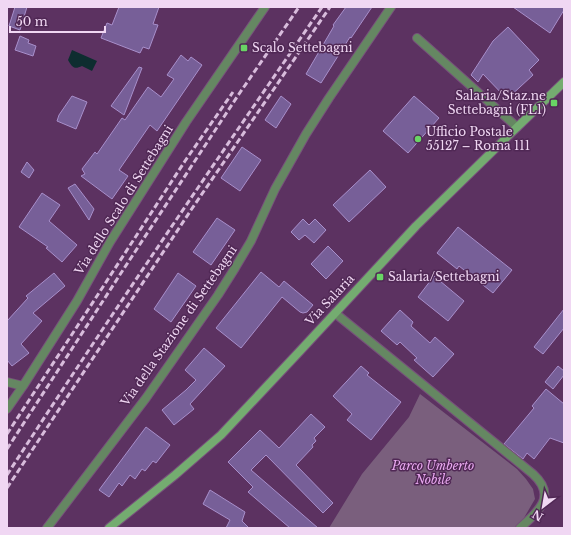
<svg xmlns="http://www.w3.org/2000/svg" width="571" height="535" viewBox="0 0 571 535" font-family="'Libre Baskerville',serif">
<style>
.green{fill:#7a5f7d}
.water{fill:#0e2d30}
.building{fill:#775f98;stroke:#a88fcb}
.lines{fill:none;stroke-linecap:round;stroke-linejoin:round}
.street-casing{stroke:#77507b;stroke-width:10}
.secondary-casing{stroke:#77507b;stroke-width:10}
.street{stroke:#658762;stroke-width:8}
.secondary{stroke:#74ac70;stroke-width:8}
.rail{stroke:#d8bcdc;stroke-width:3;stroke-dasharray:6 3;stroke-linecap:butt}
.poi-dot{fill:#69d465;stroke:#502855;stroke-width:1.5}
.labels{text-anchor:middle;stroke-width:3;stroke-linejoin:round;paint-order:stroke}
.poi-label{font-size:12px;fill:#f0d7f3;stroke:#502855;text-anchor:start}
.street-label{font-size:12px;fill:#f0d7f3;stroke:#502855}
.park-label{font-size:12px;font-style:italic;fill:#eaa9f1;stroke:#502855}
</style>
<rect width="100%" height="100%" fill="#5c3261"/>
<path class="green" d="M420 394 517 469 526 479 533 489 535 499 521 523 514 528H329L362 474 409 417Z"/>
<path class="water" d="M72 50 97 61 92 71 82 66C74 70 72 67 68 60Z"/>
<path class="building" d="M15 7H27L20 30 9 26Z
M119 7H159L153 24 158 25 149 49 143 47 140 53 101 38 107 23 112 25Z
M346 7H372L351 38 350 37 321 83 306 74 334 26 333 25Z
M513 7H564V10L550 33Z
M508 27 539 60 529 70 533 75 507 99 483 74 478 82 471 75 493 41Z
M20 36 29 40 28 43 36 46 33 56 15 50Z
M181 55 188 61 191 57 202 65 157 131 150 125 119 170 128 176 112 199 81 176 85 174 82 169 95 152 97 154 122 118 125 120 148 87 161 97 174 79 167 75Z
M139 67 142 68 124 115 111 106Z
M72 96 87 102 76 129 57 121 59 115Z
M281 96 291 104 276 128 265 120Z
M414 96 439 118 408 153 383 131Z
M242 147 261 160 240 191 221 178Z
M27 162 34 170 29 178 21 172Z
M370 170 386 187 349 222 333 205Z
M75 184 94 209 89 220 68 188Z
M42 193 60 205 49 221 77 245 62 262 46 248 48 247 19 227Z
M217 218 235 230 211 265 193 252Z
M303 219 309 225 315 219 326 230 314 243 305 235 299 240 291 232Z
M458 227 512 270 493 293 459 266 457 269 437 253Z
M328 246 343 261 326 279 311 264Z
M261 272 279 287 284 281 313 305 307 312 303 313 300 312 282 297 241 348 216 328Z
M54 273 65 286 33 313 42 321 21 344 29 353 12 366 7 360V321L28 298 26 296Z
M178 273 196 286 171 322 154 309Z
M434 276 464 301 448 321 418 297Z
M564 309V328L543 354 534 347Z
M400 310 413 322 411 326 430 343 435 337 454 354 433 377 414 360 417 358 400 342 397 345 381 331Z
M204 348 225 366 190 404 194 409 174 425 162 410 186 390 196 380 185 370Z
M361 366 369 373 367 375 401 402 371 440 347 420 352 414 333 396Z
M558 366 564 371V375L553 389 545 382Z
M546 389 564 404V443L550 438 534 459 527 453 523 459 504 444 534 408 532 406Z
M311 414 325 427 314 438 316 441 312 445 313 447 296 465 333 503 323 513 266 455 251 470 318 528H290L248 492 253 487 228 462 260 430 279 448Z
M146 427 170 445 156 463 153 461 145 471 142 469 135 479 130 475 122 486 119 483 109 497 99 490Z
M210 490 245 512 242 521 249 528H226L230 520 203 504Z"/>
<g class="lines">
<defs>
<path id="street" d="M417 38 517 127
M335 313 533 474C557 496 539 511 520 528
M7 382 23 386
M7 409 23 386 77 301 110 242 186 122 265 7
M47 528 146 398 218 295 235 268 251 241 275 189 306 134 329 98 391 7"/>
<path id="secondary" d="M109 528 175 475 221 435 299 352 416 226 508 136 564 82"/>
</defs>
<use href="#street" class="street-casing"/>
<use href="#secondary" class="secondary-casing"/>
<use href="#street" class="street"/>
<use href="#secondary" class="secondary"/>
<path class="rail" d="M7 434 185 161 233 92
M7 449 123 270 239 94 299 7
M7 475C109 317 215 162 322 7
M7 488 191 210 330 7"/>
</g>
<g class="poi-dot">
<rect x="240" y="44" width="8" height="8" rx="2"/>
<rect x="550" y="99" width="8" height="8" rx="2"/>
<circle cx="418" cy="139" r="4"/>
<rect x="376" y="273" width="8" height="8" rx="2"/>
</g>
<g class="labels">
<g class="poi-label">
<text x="252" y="52">Scalo Settebagni</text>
<text x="546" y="100" text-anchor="end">Salaria/Staz.ne<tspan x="546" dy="14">Settebagni (FL1)</tspan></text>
<text x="426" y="136">Ufficio Postale<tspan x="426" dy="14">55127 – Roma 111</tspan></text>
<text x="388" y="281">Salaria/Settebagni</text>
</g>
<g class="street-label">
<text transform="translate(124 200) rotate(-58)" y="4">Via dello Scalo di Settebagni</text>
<text transform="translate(330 300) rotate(-47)" y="4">Via Salaria</text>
<text transform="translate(179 326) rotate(-55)" y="4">Via della Stazione di Settebagni</text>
</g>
<g class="park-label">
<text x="433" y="470">Parco Umberto<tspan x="433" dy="14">Nobile</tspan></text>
</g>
</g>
<rect width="571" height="535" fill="none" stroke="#f0d7f3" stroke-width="16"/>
<g transform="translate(543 507) rotate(211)" stroke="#502855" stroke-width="3" paint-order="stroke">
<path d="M0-3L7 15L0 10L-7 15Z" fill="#f0d7f3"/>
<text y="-6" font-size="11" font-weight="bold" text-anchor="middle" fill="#f0d7f3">N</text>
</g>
<path d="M10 26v6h95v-6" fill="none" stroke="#f0d7f3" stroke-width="2"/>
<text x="16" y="26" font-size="12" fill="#f0d7f3" stroke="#502855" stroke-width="3" paint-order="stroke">50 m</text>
</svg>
